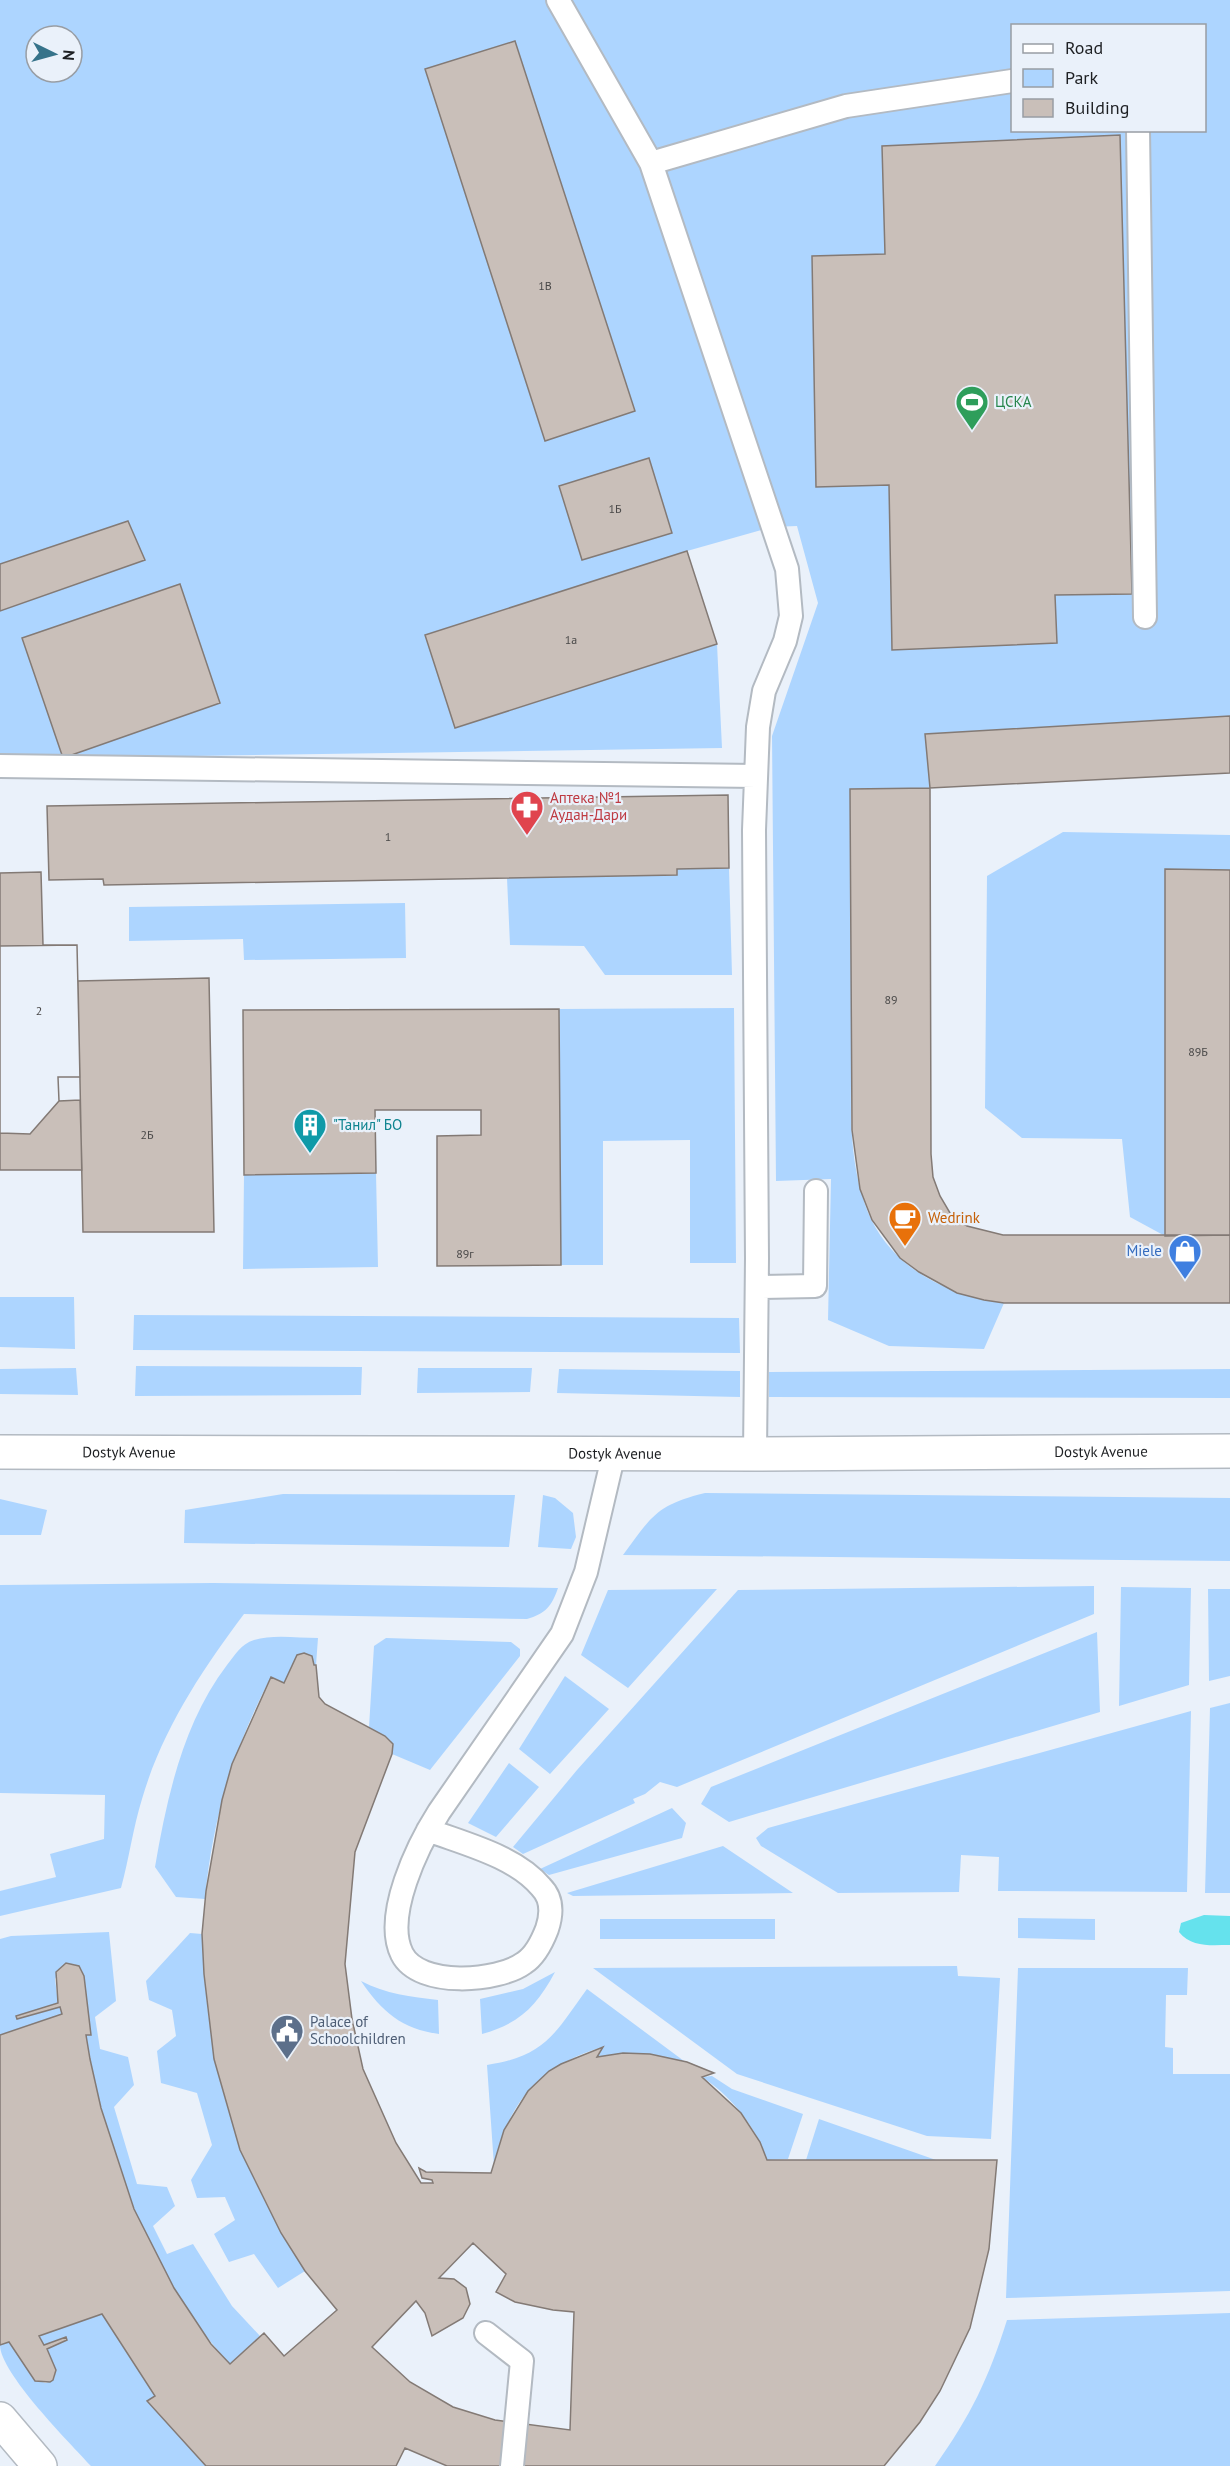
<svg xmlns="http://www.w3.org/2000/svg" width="1230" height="2466" viewBox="0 0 1230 2466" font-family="'PT Sans',sans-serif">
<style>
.green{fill:#add5ff;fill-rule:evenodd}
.water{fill:#65e2ed}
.building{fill:#c9bfb9;stroke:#837a75;stroke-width:1.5;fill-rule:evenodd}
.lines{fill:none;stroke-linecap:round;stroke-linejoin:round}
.lane-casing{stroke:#b3bac2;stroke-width:26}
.street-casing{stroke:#b3bac2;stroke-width:36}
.secondary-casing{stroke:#b3bac2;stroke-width:36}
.lane{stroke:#fff;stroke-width:22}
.street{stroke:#fff;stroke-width:33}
.secondary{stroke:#fff;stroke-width:33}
.labels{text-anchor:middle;stroke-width:4.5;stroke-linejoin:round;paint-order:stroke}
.number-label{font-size:12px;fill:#494848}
.leisure-label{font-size:15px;fill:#27864d;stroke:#eaf1fa;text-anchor:start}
.health-label{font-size:15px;fill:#be3a42;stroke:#eaf1fa;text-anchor:start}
.culture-label{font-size:15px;fill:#0d838f;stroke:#eaf1fa;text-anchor:start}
.food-label{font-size:15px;fill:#c56008;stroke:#eaf1fa;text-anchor:start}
.shop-label{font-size:15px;fill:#366cbe;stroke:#eaf1fa;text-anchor:end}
.street-label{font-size:15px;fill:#1e2023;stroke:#eaf1fa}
.service-label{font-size:15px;fill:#4e5e75;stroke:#eaf1fa;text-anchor:start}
</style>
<rect width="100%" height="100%" fill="#eaf1fa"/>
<path class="green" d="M0 0H1230V716L925 734 930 788 850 789C851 868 851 947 852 1026 852 1089 844 1160 871 1219 896 1271 950 1295 1004 1303L984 1349 889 1346 828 1320 831 1179 776 1181 772 736 818 603 797 526 772 527 687 551 425 635 456 728 717 644 722 748 63 758 0 756ZM1012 26H1204V130H1012ZM36 36H72V72H36Z
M1063 832 1230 835V870H1165V1236L1130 1217 1122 1139 1022 1138 985 1108 987 876Z
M729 868 732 975H605L584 946 510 945 507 878 677 875V869Z
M405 903 406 958 244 960 243 939 129 941V907Z
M734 1008 736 1263H690V1140L603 1141V1265H561L559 1009Z
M376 1173 378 1267 243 1269 244 1175Z
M0 1297H74L75 1349 0 1347Z
M134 1315 739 1318 740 1353 133 1350Z
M136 1366 362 1367 361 1395 135 1396Z
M76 1368 78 1395 0 1394V1369Z
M418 1368H532L530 1392 417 1393Z
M559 1369 740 1371V1397L557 1393Z
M1230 1369V1398L769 1397V1372Z
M705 1493 1230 1498V1561L623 1555C652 1516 656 1505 705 1493Z
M283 1494 515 1495 509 1547 184 1543 185 1510Z
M543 1495 555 1498 573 1513 576 1537 571 1549 538 1547Z
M0 1499 47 1510 41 1535H0Z
M213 1583 558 1588C552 1606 545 1614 527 1619L244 1614C202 1670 162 1730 142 1799 133 1828 129 1859 121 1888L0 1916V1891L56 1877 50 1854 104 1839 105 1795 0 1793V1585Z
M1094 1586V1614L677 1787 660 1782 645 1794 633 1799 635 1803 523 1854 513 1847 577 1770 738 1590Z
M1121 1587 1191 1588 1189 1685 1119 1706Z
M717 1589 628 1688 581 1655 608 1590Z
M1208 1589H1230V1676L1209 1681Z
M1097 1632 1100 1712 729 1822 701 1804 711 1787Z
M318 1638 316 1665H314L312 1656 300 1654 284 1683 271 1677C234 1747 212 1820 205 1899L176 1897 155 1867C167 1797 183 1723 227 1665 235 1655 241 1644 254 1640 273 1634 298 1638 318 1638Z
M386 1638 511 1642 520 1649V1656L430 1770 392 1754 391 1741 369 1727 374 1646Z
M565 1676 609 1709 550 1774 519 1749Z
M1230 1703V1893H1205L1210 1708Z
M1191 1711 1187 1892 998 1891 999 1857 961 1855 959 1892 838 1893 761 1846 756 1838 768 1828Z
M509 1763 539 1787 496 1837 468 1823Z
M672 1808 686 1823 682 1838 549 1875 540 1869Z
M723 1846 793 1893 573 1896 567 1893Z
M1018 1918 1095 1919V1940L1018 1938Z
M600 1919H775V1939H600Z
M109 1932 116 2001 95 2017 100 2049 128 2057 134 2085 114 2107 137 2184 167 2187 175 2206 153 2226 167 2254 193 2244 232 2306 260 2336 230 2364C148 2276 106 2152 86 2035L91 2034 82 1970 74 1964 61 1967 55 1979 58 2003 17 2016 18 2019 60 2007 62 2014 0 2035V1939L11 1936Z
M190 1933 202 1934C207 2066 233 2160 305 2271L278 2288 254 2254 229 2262 214 2234 235 2220 225 2197 197 2198 191 2180 212 2145 197 2093 161 2083 157 2051 176 2036 172 2010 149 2000 146 1981Z
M957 1966 958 1976 1000 1978 991 2139 927 2136 737 2074 593 1968Z
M1018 1968H1188L1187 1995H1166L1165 2047 1173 2048V2074H1230V2291L1006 2298Z
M555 1972C537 2006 519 2024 482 2034L480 1999 523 1989Z
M361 1981C386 1994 411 1997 438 2000L439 2034C402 2029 382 2012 361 1981Z
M587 1989 684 2061 637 2053 597 2057 602 2047C538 2067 509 2101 494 2166L487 2065C546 2056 555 2033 587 1989Z
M712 2076 732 2089 803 2114 788 2159 767 2160C756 2127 731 2096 702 2077Z
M819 2119 936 2160H806Z
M1230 2313V2466H935C971 2415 988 2380 1007 2320Z
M102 2314 155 2396 147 2401 206 2466H91C70 2443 0 2373 0 2345L9 2342 35 2380 46 2383 54 2379 56 2370 47 2349 67 2339 44 2345 39 2336Z"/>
<path class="water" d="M1204 1915 1230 1916V1945C1211 1945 1192 1948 1179 1932L1181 1923Z"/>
<path class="building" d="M515 41 635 411 545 441 425 69Z
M1120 135 1132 594 1055 595 1057 643 892 650 889 485 816 487 812 256 885 254 882 146Z
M649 458 672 533 582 560 559 486Z
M128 521 145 560 0 611V564Z
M687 551 717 644 455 728 425 635Z
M180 584 220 703 63 758 22 638Z
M1230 716V773L930 788 925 734Z
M930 788 931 1154 933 1177 940 1196 950 1213 967 1226 1003 1235H1230V1303H1004L984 1300 957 1293 919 1272 900 1258 872 1220 860 1189 852 1130 850 789Z
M728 795 729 868 677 869V875L104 885 103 879 49 880 47 806Z
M1165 869 1230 870V1235L1165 1236Z
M41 872 43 945H77L80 1077H58L59 1101 30 1134 0 1133V873Z
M77 945 80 1077H58L59 1101 30 1134 0 1133V946Z
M209 978 214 1232H83L78 981Z
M559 1009 561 1265 437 1266V1136L481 1135V1110H375L376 1173 244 1175 243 1010Z
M80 1100 82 1170H0V1133L30 1134 59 1101Z
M304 1653 312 1656 314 1665H316L319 1697 325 1704 385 1736 393 1744 392 1754 355 1852 345 1964 352 2019 363 2069 396 2143 421 2183H433L432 2180 422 2178 419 2168 426 2172 491 2173 504 2130 528 2091 549 2071 561 2064 603 2047 597 2057 623 2053 650 2054 687 2062 714 2073 702 2077 741 2113 760 2142 767 2160H997L989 2249 970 2328 940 2391 920 2422 884 2466H447L405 2448 396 2466H206L147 2401 155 2396 102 2314 39 2336 44 2345 66 2337 67 2340 47 2349 56 2370 53 2380 50 2382 35 2381 9 2342 0 2345V2035L62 2014 60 2007 17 2019 16 2016 58 2003 56 1972 66 1963 79 1966 84 1976 91 2035H86L90 2059 101 2108 134 2209 174 2288 211 2344 230 2364 264 2333 284 2356 337 2310 305 2271 281 2233 240 2150 214 2059 204 1974 202 1934 206 1891 222 1800 232 1764 271 1677 284 1683 297 1655ZM473 2243 506 2274 496 2292 515 2302 553 2310 574 2312 570 2430 495 2420 453 2407 410 2382 372 2347 416 2301 425 2313 432 2336 463 2318 470 2304 466 2288 454 2279 439 2278Z"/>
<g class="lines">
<defs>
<path id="lane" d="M558 0 651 163
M1138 130 1145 617
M0 766 756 776
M757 1287 815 1286 816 1191
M755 1454 757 1258 754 830 758 727 764 691 785 641 791 616 787 569 651 163 846 106 1012 81
M428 1830C465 1844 515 1856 541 1887 553 1899 552 1914 547 1929 542 1942 535 1956 524 1963 498 1982 419 1988 402 1954 383 1916 418 1845 439 1812L562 1634 586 1572 614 1453
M486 2333 522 2361 512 2466"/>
<path id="street" d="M0 2419 40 2466"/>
<g id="secondary">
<path id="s1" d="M0 1452 755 1454 1230 1451"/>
</g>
</defs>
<use href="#lane" class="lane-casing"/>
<use href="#street" class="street-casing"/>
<use href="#secondary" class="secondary-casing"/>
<use href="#lane" class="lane"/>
<use href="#street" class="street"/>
<use href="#secondary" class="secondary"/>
</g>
<defs>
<symbol id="stadium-pin" viewBox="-11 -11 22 30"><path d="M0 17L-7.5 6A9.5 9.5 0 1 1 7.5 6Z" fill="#2e9e5b" stroke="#eaf1fa"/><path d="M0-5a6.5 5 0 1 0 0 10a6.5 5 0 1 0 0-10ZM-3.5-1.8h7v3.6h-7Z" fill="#fff"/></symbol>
<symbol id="pharmacy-pin" viewBox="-11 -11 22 30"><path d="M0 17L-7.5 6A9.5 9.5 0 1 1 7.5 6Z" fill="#e0444e" stroke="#eaf1fa"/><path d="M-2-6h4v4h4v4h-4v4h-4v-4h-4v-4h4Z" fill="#fff"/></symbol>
<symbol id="building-pin" viewBox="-11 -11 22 30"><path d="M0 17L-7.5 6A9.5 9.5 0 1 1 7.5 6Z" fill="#0f9aa8" stroke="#eaf1fa"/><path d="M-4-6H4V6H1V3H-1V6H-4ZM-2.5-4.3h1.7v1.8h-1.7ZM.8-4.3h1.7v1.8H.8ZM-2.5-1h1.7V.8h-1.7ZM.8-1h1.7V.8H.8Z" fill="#fff"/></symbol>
<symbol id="cafe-pin" viewBox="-11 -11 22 30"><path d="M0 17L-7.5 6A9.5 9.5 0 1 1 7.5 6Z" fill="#e8710a" stroke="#eaf1fa"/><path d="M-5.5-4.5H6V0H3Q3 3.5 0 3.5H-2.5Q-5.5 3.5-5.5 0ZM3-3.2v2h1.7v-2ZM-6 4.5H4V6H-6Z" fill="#fff"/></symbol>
<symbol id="shop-pin" viewBox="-11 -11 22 30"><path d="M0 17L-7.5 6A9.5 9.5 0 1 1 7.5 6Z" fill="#3f7fe0" stroke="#eaf1fa"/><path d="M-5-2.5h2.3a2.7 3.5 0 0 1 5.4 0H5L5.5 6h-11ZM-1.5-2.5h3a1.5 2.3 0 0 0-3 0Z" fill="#fff"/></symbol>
<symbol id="civic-pin" viewBox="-11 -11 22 30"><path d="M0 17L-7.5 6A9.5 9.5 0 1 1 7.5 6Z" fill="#5c6f8a" stroke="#eaf1fa"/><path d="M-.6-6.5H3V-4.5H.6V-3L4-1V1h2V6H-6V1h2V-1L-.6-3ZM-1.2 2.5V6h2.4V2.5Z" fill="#fff"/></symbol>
</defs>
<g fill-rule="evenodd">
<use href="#stadium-pin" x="953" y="383" width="38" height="52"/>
<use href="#pharmacy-pin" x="508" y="788" width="38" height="52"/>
<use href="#building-pin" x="291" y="1106" width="38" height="52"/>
<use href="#cafe-pin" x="886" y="1199" width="38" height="52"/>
<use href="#shop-pin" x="1166" y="1232" width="38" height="52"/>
<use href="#civic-pin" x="268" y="2012" width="38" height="52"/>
</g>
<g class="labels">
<g class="number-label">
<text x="545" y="290">1В</text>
<text x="615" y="513">1Б</text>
<text x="571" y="644">1а</text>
<text x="388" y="841">1</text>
<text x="891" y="1004">89</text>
<text x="39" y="1015">2</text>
<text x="1198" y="1056">89Б</text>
<text x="147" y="1139">2Б</text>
<text x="465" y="1258">89г</text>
</g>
<g class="leisure-label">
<text x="995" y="407">ЦСКА</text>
</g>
<g class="health-label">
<text x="550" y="803">Аптека №1<tspan x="550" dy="17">Аудан-Дари</tspan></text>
</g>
<g class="culture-label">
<text x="333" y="1130">"Танил" БО</text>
</g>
<g class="food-label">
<text x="928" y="1223">Wedrink</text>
</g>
<g class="shop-label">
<text x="1162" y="1256">Miele</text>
</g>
<g class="street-label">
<text dy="5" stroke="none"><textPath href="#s1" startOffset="129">Dostyk Avenue</textPath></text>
<text dy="5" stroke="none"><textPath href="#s1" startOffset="1101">Dostyk Avenue</textPath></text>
<text dy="5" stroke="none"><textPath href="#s1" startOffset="615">Dostyk Avenue</textPath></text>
</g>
<g class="service-label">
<text x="310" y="2027">Palace of<tspan x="310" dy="17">Schoolchildren</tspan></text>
</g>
</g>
<rect x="1011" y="24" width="195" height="108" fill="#eaf1fa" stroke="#989da4" stroke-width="1.5"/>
<rect x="1023" y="44" width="30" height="9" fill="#ffffff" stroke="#989da4" stroke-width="1.5"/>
<text x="1065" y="54" font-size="18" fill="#1e2023">Road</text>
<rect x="1023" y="69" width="30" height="18" fill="#add5ff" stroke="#989da4" stroke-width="1.5"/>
<text x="1065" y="84" font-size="18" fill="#1e2023">Park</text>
<rect x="1023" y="99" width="30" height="18" fill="#c9bfb9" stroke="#989da4" stroke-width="1.5"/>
<text x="1065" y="114" font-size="18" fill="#1e2023">Building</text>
<g transform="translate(54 54) rotate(95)"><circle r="28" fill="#eaf1fa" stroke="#989da4" stroke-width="1.5"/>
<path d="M0-4.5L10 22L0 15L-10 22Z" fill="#36738a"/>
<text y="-9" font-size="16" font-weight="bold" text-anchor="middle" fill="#1e2023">N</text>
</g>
</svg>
